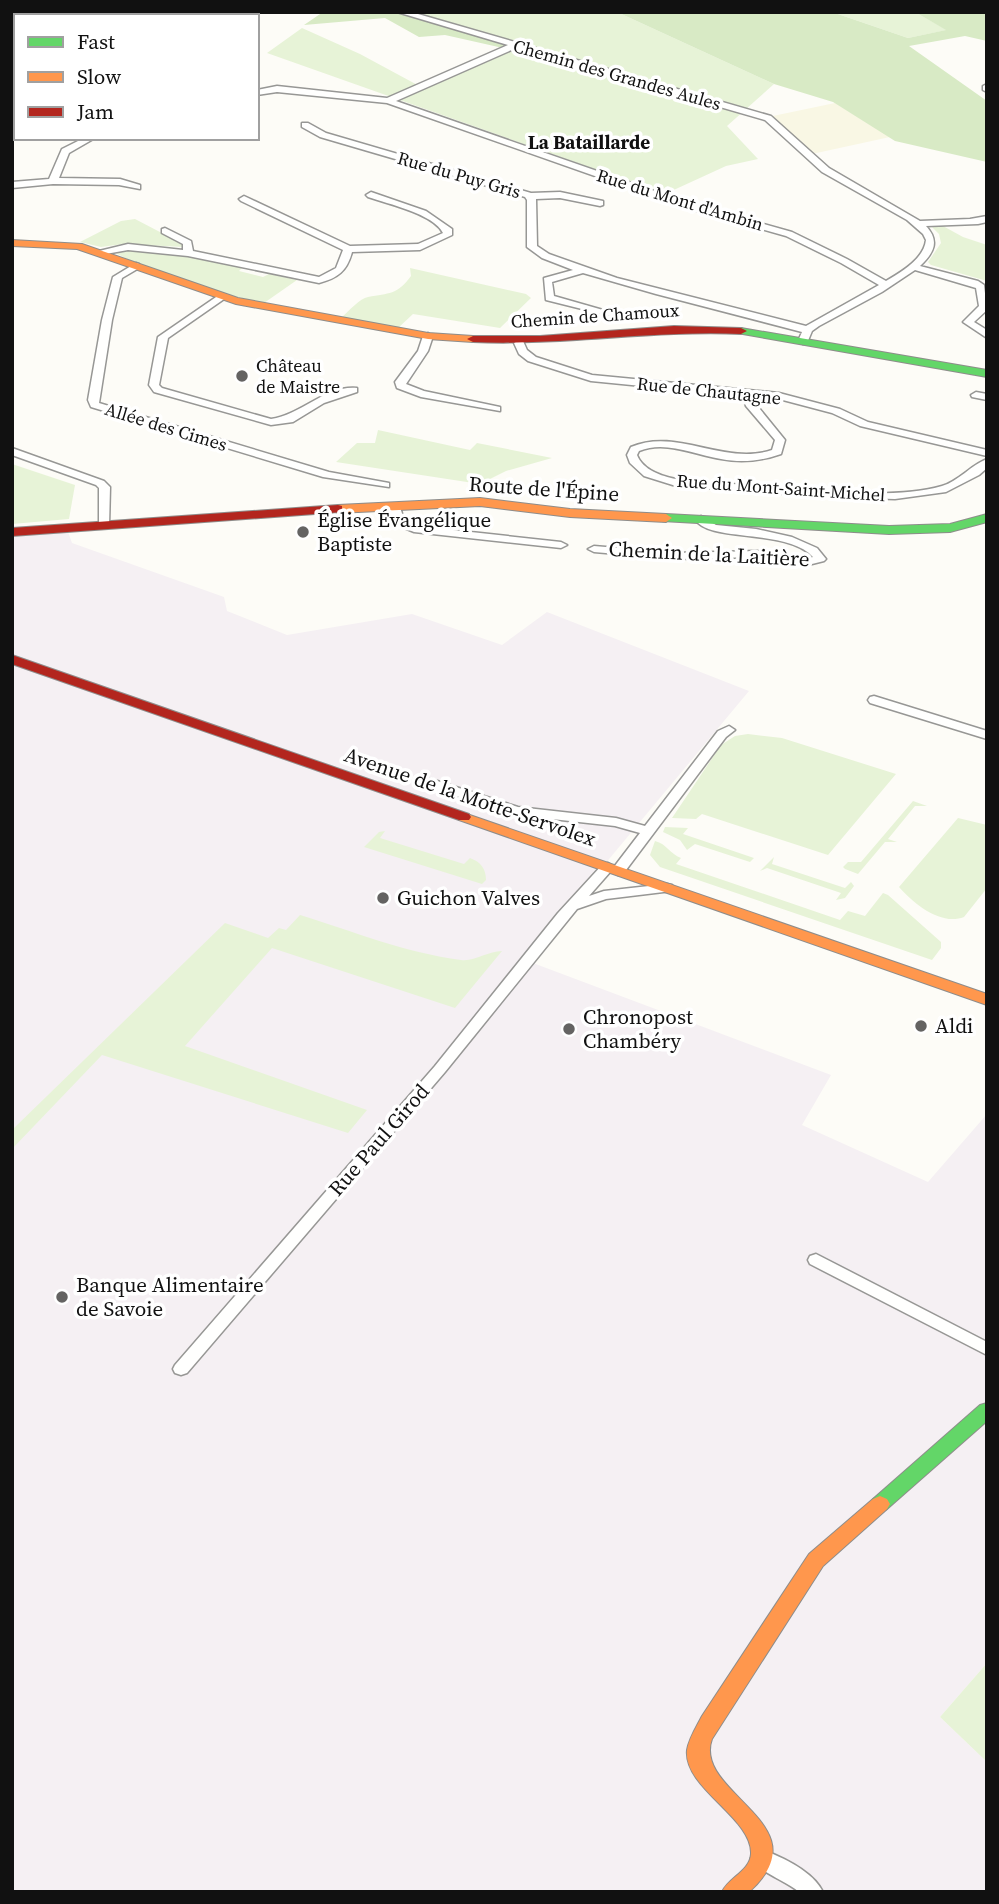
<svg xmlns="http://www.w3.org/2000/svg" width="999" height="1904" viewBox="0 0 999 1904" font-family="'Source Serif 4',serif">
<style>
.industrial{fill:#f5f0f3}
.farmland{fill:#f9f7e4}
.green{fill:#e7f3d7}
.forest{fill:#d8eac5}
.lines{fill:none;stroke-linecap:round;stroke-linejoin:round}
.stream{stroke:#cde8f7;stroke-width:3.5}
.street-casing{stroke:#979795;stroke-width:3}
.fast-casing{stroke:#8e8d8b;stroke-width:2}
.slow-casing{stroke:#8e8d8b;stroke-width:2}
.jam-casing{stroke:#8e8d8b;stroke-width:2}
.street{fill:#fffffe;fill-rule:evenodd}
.fast{fill:#63d668;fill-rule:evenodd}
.slow{fill:#ff974d;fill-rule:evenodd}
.jam{fill:#b3261e;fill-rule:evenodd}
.poi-dot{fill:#646362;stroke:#fff;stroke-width:2.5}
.labels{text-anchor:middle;stroke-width:7;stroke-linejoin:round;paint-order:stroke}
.far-street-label{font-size:18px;fill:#111;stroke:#fff}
.far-poi-label{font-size:18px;fill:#111;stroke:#fff;text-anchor:start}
.far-neighbourhood-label{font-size:19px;font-weight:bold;fill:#111;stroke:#fff}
.street-label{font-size:21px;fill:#111;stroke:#fff}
.poi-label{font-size:21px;fill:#111;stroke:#fff;text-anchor:start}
</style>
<rect width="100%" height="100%" fill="#fdfcf7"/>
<path class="industrial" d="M68 532 72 543 224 597 227 611 287 635 412 614 502 645 547 612 749 691 525 960 831 1075 802 1125 928 1182 987 1114V1663L940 1717 987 1762V1892H12V537Z"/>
<path class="farmland" d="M835 103 890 137 812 154 796 137 768 117Z"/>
<path class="green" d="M411 12H617L774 84 727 126 758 159 726 166 665 194 267 53 302 28 360 54 423 88 494 59 503 48Z
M832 12H915L947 30 908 38Z
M135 219 181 243 184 247 123 244 101 247 80 242 121 221Z
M943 226 963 237 987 245V281L931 265 928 262 941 243 939 234 932 227Z
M125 250 185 255 243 267 239 271 263 277 269 274 297 280 264 303C219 293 154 275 114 252Z
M410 268 526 294 531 298 500 328 413 314 397 329 342 317C349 311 360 298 368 297 389 293 397 295 411 276Z
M378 430 470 450 477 443 552 458 506 471 480 484 336 462 357 443H375Z
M12 464 75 485 69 519 12 524Z
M748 734 782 738 896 774 828 855 702 814 696 819 672 818 721 745 735 736Z
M913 801 927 806H915L888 839 897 842H885L858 874 845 869 843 867 848 862H861Z
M958 818 987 825V888L964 917C941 926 914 904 899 887Z
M665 827 688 828 683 834 754 858 750 862 695 844 687 850 680 840 663 832Z
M385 831 380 838 464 864 470 858C481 862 486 869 486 880L482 884 364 847 379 832Z
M655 841C667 844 670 854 681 858L676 864 840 920 848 911 865 916 883 893 888 895 941 942V948L932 960 660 867 650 855Z
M774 857 772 864 845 888 851 882 854 886 845 898 836 900 841 893 767 868 760 871Z
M300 915C352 931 406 953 461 960 474 962 488 951 502 951L455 1008 272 948 185 1046 367 1110 348 1133 102 1055 12 1149V1130L225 923 268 938 279 928 286 930Z
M987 1663V1762L940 1717Z"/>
<path class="forest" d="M12 12H161L169 16H16V134H12Z
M323 12H411L514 44 503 48 445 35 419 37 385 18 304 25Z
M617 12H832L908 38 946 30 915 12H987V41L965 36 909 46 987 101V162L895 141 833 102 774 84Z"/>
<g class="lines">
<path class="stream" d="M34 16 35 12
M12 44 16 41"/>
<defs>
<path id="street" d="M397 12H411L771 116 829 168 920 221 970 219 987 216V222L978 224 926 226C940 241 934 253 920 266L978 281 984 285 987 310 974 322 987 330V338L963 322 979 306 976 288 915 270 882 292 819 326 812 331 807 343 803 344 798 341 802 332 656 294 583 273 552 282 554 296 610 312V316L546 300 544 278 573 270 542 258 527 247V200L525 197 320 137 302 127V123H308L326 133 531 193 560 192 603 201V205L600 206 560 198 536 199 537 246 549 254 617 278 806 326 879 285 841 263 786 236 683 207 387 103 277 92 257 95V90L277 86 387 98 508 45ZM516 48 765 120 822 172 907 220 923 234 926 240C924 259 901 272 886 281L847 259 792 232 689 203 396 101Z
M987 84V92L983 90V86Z
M84 138H95L69 153 59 178 120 179 140 185V189L119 185 53 184 12 188V182L49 179 62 149Z
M371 192 426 211 452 229V235L420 250 352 252C347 271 338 278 319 283L188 256 128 250 100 255 95 252 128 244 183 250V244L162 233V229L165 228 191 241 193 251 319 277 336 268 343 250 241 201 239 199 244 196 350 246 418 244 443 233C434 214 388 204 368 197L366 195Z
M136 263 139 264V268L122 278 112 320 99 403 329 472 389 483V487L323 477 91 407 88 400 102 320 113 277Z
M219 295 227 297 168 338 159 385 162 388 271 419C301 415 326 385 357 388V392L324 403 293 422 271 425 154 392 149 385 158 337Z
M428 333 433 336 428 351 406 384 424 391 500 407V411L421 397 397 388 395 382 418 351 423 336Z
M519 340 523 341 527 350 536 357 592 375 779 393 840 409 868 422 987 450V456L860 426 832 413 779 399 753 397 755 403 785 440 781 454C761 461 742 463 721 459 694 455 666 440 639 451L637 455C643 470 661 476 676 479 700 485 726 483 750 485 806 489 889 501 942 486 959 481 971 465 987 459V468L979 475 946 492 895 499 830 497 676 486 644 476 630 463 627 455 631 447C677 427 724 466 772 450L775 440 746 406 743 396 591 381 528 361 519 354 514 343Z
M976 392 987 394V400L972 397 971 395Z
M12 448 104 481 110 487 109 526 105 527 99 524V488L96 485 12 455Z
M394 504 400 507 404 520 416 526 561 542 567 545 561 548 414 532 395 524 388 507Z
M701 516 716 525 756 529 792 537 817 548 826 559 824 561 804 566 757 557 676 559 594 552 588 549 594 546 676 553 757 551 804 560 813 557C787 528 708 543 695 519Z
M874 696 987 731V739L870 703 868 700 870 697Z
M729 726 735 730 726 737 623 874 618 875 611 871 589 896 604 891 667 884 672 885 674 888 672 891 606 899 577 909 445 1072 187 1373 181 1375 175 1373 173 1369 175 1365 435 1066 558 913 603 864 608 863 614 867 640 833 615 826 516 815 418 784 417 781 418 778H428L518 807 616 818 645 826 718 731Z
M816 1254 987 1342V1355L810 1264 808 1260 810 1256Z
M761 1849C782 1857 813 1871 823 1892H799C786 1881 757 1871 751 1858L754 1852Z"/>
<path id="fast" d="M741 328 987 370V377L737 333V329Z
M666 514 889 526 950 524 987 514V522L950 532 889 534 662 521V515Z
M987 1403V1421L887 1509 880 1512 873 1509 870 1504 873 1499 980 1405Z"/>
<path id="slow" d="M12 240 82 244 238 298 428 333 473 336 479 339 473 342 428 339 236 304 77 249 12 246Z
M480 498 570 509 666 514 672 518 666 522 570 517 480 506 338 513 332 509 338 505Z
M464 813 987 994V1005L459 820 457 817 459 814Z
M880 1496 887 1499 890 1504 887 1509 823 1566 712 1739C692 1794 825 1824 749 1892H722C728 1878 750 1871 751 1854 753 1818 683 1788 687 1750 689 1738 697 1726 702 1716L809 1554 873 1499Z"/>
<path id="jam" d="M674 326 741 328 747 331 741 334C651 330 563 346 473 342L467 339 473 336H540Z
M338 505 342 506V512L12 536V528Z
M12 655 469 814 471 817 469 820H459L12 664Z"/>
</defs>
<use href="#street" class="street-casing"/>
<use href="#fast" class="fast-casing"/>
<use href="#slow" class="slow-casing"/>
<use href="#jam" class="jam-casing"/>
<use href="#street" class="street"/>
<use href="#fast" class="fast"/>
<use href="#slow" class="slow"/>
<use href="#jam" class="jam"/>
</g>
<g class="poi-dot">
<circle cx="242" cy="376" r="7"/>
<circle cx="303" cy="532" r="7"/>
<circle cx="383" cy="898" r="7"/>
<circle cx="921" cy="1026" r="7"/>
<circle cx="569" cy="1029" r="7"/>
<circle cx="62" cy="1297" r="7"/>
</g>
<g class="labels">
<g class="far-street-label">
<text transform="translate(617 75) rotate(16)" y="6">Chemin des Grandes Aules</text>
<text transform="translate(459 175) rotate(16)" y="6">Rue du Puy Gris</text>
<text transform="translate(680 200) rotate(17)" y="6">Rue du Mont d'Ambin</text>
<text transform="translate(595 316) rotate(-4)" y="6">Chemin de Chamoux</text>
<text transform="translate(709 391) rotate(6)" y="6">Rue de Chautagne</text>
<text transform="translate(166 427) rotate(17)" y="6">Allée des Cimes</text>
<text transform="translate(781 488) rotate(4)" y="6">Rue du Mont-Saint-Michel</text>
</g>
<g class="far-poi-label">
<text x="256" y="372">Château<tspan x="256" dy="21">de Maistre</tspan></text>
</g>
<g class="far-neighbourhood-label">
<text x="589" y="149">La Bataillarde</text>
</g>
<g class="street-label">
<text transform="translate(544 489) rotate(4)" y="7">Route de l'Épine</text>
<text transform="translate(709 554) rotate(3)" y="7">Chemin de la Laitière</text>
<text transform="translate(470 797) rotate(19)" y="7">Avenue de la Motte-Servolex</text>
<text transform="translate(379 1140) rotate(-49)" y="7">Rue Paul Girod</text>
</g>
<g class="poi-label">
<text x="317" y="527">Église Évangélique<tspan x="317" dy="24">Baptiste</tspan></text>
<text x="397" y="905">Guichon Valves</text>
<text x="583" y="1024">Chronopost<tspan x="583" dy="24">Chambéry</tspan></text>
<text x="935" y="1033">Aldi</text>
<text x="76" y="1292">Banque Alimentaire<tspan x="76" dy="24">de Savoie</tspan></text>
</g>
</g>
<rect width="999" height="1904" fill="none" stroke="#111111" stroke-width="28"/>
<rect x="14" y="14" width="245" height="126" fill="#ffffff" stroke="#a0a0a0" stroke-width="2"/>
<rect x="28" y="37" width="35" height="10" fill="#63d668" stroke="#a0a0a0" stroke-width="2"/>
<text x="77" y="49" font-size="21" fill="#111111">Fast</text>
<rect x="28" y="72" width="35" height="10" fill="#ff974d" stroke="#a0a0a0" stroke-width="2"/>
<text x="77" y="84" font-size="21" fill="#111111">Slow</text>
<rect x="28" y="107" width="35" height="10" fill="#b3261e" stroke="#a0a0a0" stroke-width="2"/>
<text x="77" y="119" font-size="21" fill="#111111">Jam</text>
</svg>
